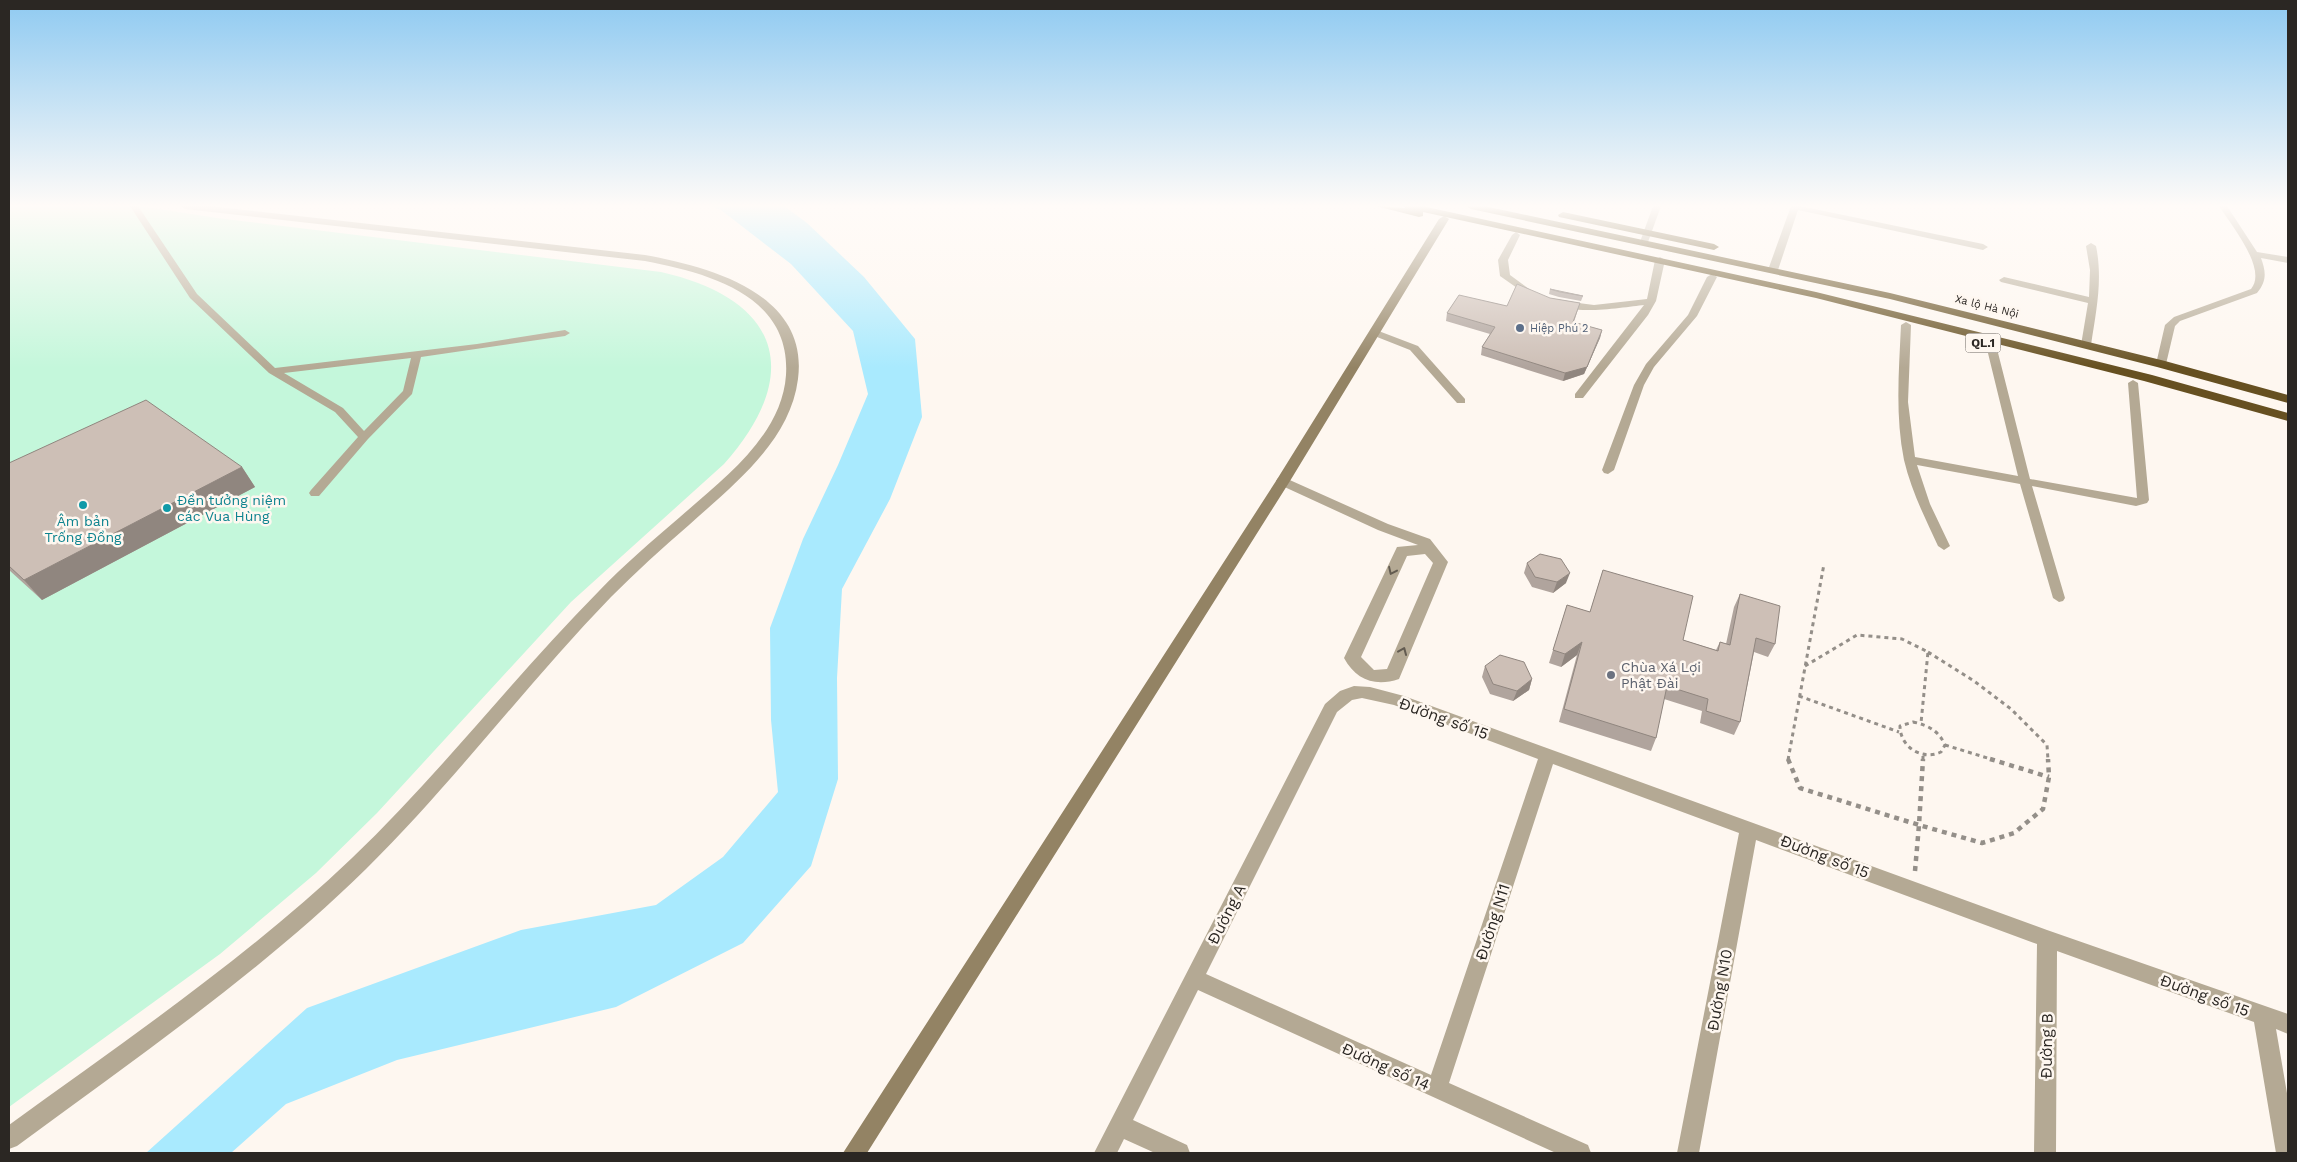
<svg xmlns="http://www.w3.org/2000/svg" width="2297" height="1162" viewBox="0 0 2297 1162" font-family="'Work Sans',sans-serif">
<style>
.green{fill:#c4f7db}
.water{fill:#a9eafe}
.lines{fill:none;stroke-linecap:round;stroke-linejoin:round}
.path-far1{stroke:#948f89;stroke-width:3;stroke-dasharray:4 4;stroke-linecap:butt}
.path{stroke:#948f89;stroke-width:4.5;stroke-dasharray:5 5;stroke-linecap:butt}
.lane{fill:#b4a994;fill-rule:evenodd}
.street{fill:#b4a994;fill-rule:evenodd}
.secondary{fill:#938364;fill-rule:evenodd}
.highway{fill:#665021;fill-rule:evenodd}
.wall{fill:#b0a49d}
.shaded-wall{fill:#90867f}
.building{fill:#cdbfb6;stroke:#90867f}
.oneway{stroke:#625b50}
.service-dot{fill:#5c6f8a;stroke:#fef7f0;stroke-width:2}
.culture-dot{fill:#0f9aa8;stroke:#fef7f0;stroke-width:2}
.worship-dot{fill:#6b7280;stroke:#fef7f0;stroke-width:2}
.labels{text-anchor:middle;stroke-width:5;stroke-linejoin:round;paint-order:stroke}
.far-street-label{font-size:11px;fill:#2b2723;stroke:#fef7f0}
.far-service-label{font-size:11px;fill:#4e5e75;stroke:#fef7f0;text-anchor:start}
.shield{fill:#fef7f0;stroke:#6a6560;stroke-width:1}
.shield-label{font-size:12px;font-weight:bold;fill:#2b2723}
.culture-label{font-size:14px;fill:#0d838f;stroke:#fef7f0;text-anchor:start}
.worship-label{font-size:14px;fill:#5b616d;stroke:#fef7f0;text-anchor:start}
.near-street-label{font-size:16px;fill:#2b2723;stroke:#fef7f0}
</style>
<rect width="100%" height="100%" fill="#fef7f0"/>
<path class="green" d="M9 206H139L217 218 661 272C780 299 805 373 724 464L571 602 377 813 316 873 220 954 9 1107Z"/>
<path class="water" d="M710 206H784L807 223 864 277 915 339 922 417 890 499 842 589 837 678 838 779 811 866 743 943 616 1007 397 1060 286 1104 231 1153H146L307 1008 521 930 656 905 723 857 778 792 771 720 770 628 803 539 838 465 868 394 853 331 791 264 721 210Z"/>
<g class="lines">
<path class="path-far1" d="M1928 652 1974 681 2011 709 2047 745 2048 760
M1805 666 1857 635 1902 639 1928 652 1921 723
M1799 696 1899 732
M1913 722C1928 725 1939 731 1945 745L1941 752C1922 761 1900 747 1900 726Z
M1945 745 1994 760
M1788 760 1824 564
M1923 760V754"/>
<path class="path" d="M1788 759 1800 788 1919 825 1923 759
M1990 759 2049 777
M1915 871 1919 825 1982 843 2014 833 2043 809 2049 777 2048 759"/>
<path class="lane" d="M130 206H138L197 294 275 368 477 344 565 330 570 333 565 336 421 357 412 394 368 439 319 496H311L309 493 311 490 358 437 335 412 269 373 190 298ZM411 358 403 391 364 431 343 408 284 373Z
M1653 206H1661L1648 242 1641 244 1640 242Z
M1791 206H1800L1983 244 1988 247 1983 250 1798 210 1778 270 1773 273 1770 272 1768 270Z
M2219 206H2227L2257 252 2288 257V263L2261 258C2266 272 2267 281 2257 293L2180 321 2175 326 2166 364 2165 366H2157L2156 364 2165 325 2174 317 2251 289C2268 269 2231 225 2219 206Z
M1516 232 1520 235 1508 260 1510 275 1533 292 1535 294 1530 297 1500 276 1498 260 1512 235Z
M2091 243 2096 246C2103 280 2096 312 2091 345L2086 348 2081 345 2088 303 2001 282 1999 280 2004 277 2089 297 2090 270 2086 246Z
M1660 257 1665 260 1656 301 1648 315 1583 398H1575V394L1644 305C1625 307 1573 316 1558 304L1563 301 1594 305 1647 299 1655 260Z
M1712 274 1717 277 1697 316 1654 367 1644 385 1614 470 1608 474 1604 473 1602 470 1634 385 1646 364 1688 315 1707 277Z
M1906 322 1911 325 1908 402 1915 457 2018 476 1986 345 1991 342 1996 345 2030 479 2137 498 2128 383 2133 380 2138 383 2149 500 2147 503 2136 506 2032 486 2065 598 2063 601 2059 602 2053 598 2020 484 1917 465 1930 504 1950 546 1944 550 1938 546C1925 518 1911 490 1904 460 1895 415 1899 370 1901 325Z
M1376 330 1418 346 1465 399V403H1457L1410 350 1372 335 1371 333Z"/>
<path class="street" d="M180 206H210L645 255C710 267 809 293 798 379 790 442 733 485 689 525 662 548 636 572 611 597 526 685 453 783 366 869 260 973 136 1058 17 1146L9 1149V1125C126 1040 247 958 352 858 440 774 513 678 599 591 624 565 652 541 680 517 722 480 782 436 786 375 791 295 708 273 645 261L185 209Z
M1283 477 1388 524 1430 539 1448 562 1399 679C1375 687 1356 680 1344 658L1397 547 1418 545 1378 530 1278 484 1276 481 1278 478ZM1425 554 1433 563 1387 669 1374 670 1361 657 1407 556Z
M1354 686 1370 687 1404 696 2047 930 2288 1014V1034L2276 1029 2288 1099V1153H2276L2254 1022 2057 951 2056 1153H2034L2037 944 1756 840 1699 1153H1677L1739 833 1553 764 1449 1083 1588 1145 1591 1153H1556L1198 990 1133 1120 1187 1145 1190 1153H1155L1124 1139 1117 1153H1094L1325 704 1340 691ZM1362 698 1394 705 1538 759 1431 1075 1206 974 1337 712 1352 700Z"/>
<path class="secondary" d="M1444 216 1449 219 1290 481 867 1153H843L1276 481 1439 219Z"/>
<path class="highway" d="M1376 206 1405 208 1404 206H1422L1816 292 2152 375 2288 413V421L2144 381 1816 298 1423 212V216L1419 217Z
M1466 206H1484L1890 293 2165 361 2288 395V403L2157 367 1890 299 1471 209Z
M1563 212 1714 244 1719 247 1714 250 1559 217 1558 215Z"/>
</g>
<path class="wall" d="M1550 289 1583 296 1581 301 1559 297 1549 294Z
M1550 298 1580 303 1574 322 1602 330 1600 338 1584 374 1563 381 1481 355 1482 347 1490 334 1446 321 1447 313 1507 306Z
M9 463 242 467 255 487 42 600 9 570Z
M1527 563 1566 583 1553 593 1532 587 1524 573Z
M1603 570 1683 640 1716 650 1720 642 1726 644 1734 607 1740 594 1775 644 1768 657 1754 652 1740 722 1734 735 1700 723 1702 711 1664 699 1656 738 1651 751 1559 722 1577 655 1561 667 1549 663 1567 605 1590 612Z
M1485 666 1532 679 1529 690 1513 701 1490 694 1482 677Z"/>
<path class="shaded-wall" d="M1602 330 1600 338 1584 374 1563 381 1565 373Z
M242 467 255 487 42 600 24 580Z
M1570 573 1566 583 1553 593 1557 582Z
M1582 642 1577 655 1561 667 1565 654Z
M1532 679 1529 690 1513 701 1517 691Z"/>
<path class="building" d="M1517 284 1550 298 1580 303 1573 322 1602 330 1587 367 1565 373 1482 347 1495 327 1447 313 1459 295 1507 306Z
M1550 289 1583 296 1560 292Z
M146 400 242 467 24 580 9 566V463Z
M1540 554 1561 559 1570 573 1557 582 1535 577 1527 563Z
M1603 570 1693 596 1683 640 1718 651 1720 642 1730 645 1740 594 1780 606 1775 644 1756 638 1740 722 1706 711 1708 699 1667 686 1656 738 1564 709 1582 642 1565 654 1553 650 1567 605 1590 612Z
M1500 655 1524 662 1532 679 1517 691 1493 684 1485 666Z"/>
<defs><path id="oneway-chevron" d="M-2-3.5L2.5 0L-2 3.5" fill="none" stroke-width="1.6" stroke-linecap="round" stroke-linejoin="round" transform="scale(1.25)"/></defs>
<g class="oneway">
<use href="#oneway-chevron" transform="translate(1392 571) rotate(115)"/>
<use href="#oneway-chevron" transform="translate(1403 651) rotate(-67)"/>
</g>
<linearGradient id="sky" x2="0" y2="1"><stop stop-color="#8fcaf1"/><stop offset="0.56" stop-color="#fffbf8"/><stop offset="1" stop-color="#fffbf8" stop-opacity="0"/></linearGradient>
<rect width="2297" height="368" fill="url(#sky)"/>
<circle class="service-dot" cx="1520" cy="328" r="5"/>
<g class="culture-dot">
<circle cx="83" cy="505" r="5"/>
<circle cx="167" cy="508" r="5"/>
</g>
<circle class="worship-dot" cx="1611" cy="675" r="5"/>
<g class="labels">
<g class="far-street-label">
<text transform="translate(1987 306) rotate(14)" y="4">Xa lộ Hà Nội</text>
</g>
<g class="far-service-label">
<text x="1530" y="332">Hiệp Phú 2</text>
</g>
<rect class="shield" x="1965.5" y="333.5" width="35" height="19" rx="4"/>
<g class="shield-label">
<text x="1983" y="347">QL.1</text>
</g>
<g class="culture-label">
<text x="177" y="505">Đền tưởng niệm<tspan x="177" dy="16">các Vua Hùng</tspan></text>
<text x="83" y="526" text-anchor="middle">Âm bản<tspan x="83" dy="16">Trống Đồng</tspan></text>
</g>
<g class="worship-label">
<text x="1621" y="672">Chùa Xá Lợi<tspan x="1621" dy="16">Phật Đài</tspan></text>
</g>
<g class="near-street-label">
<text transform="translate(1444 718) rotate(20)" y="6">Đường số 15</text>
<text transform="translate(1825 856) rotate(21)" y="6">Đường số 15</text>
<text transform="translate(1226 914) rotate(-63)" y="6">Đường A</text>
<text transform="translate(1492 922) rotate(-72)" y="6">Đường N11</text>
<text transform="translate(1719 990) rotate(-80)" y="6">Đường N10</text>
<text transform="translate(2205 995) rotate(20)" y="6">Đường số 15</text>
<text transform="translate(2046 1046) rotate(-89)" y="6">Đường B</text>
<text transform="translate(1386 1066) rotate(24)" y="6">Đường số 14</text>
</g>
</g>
<rect width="2297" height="1162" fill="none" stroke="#2b2723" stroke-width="20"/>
</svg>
